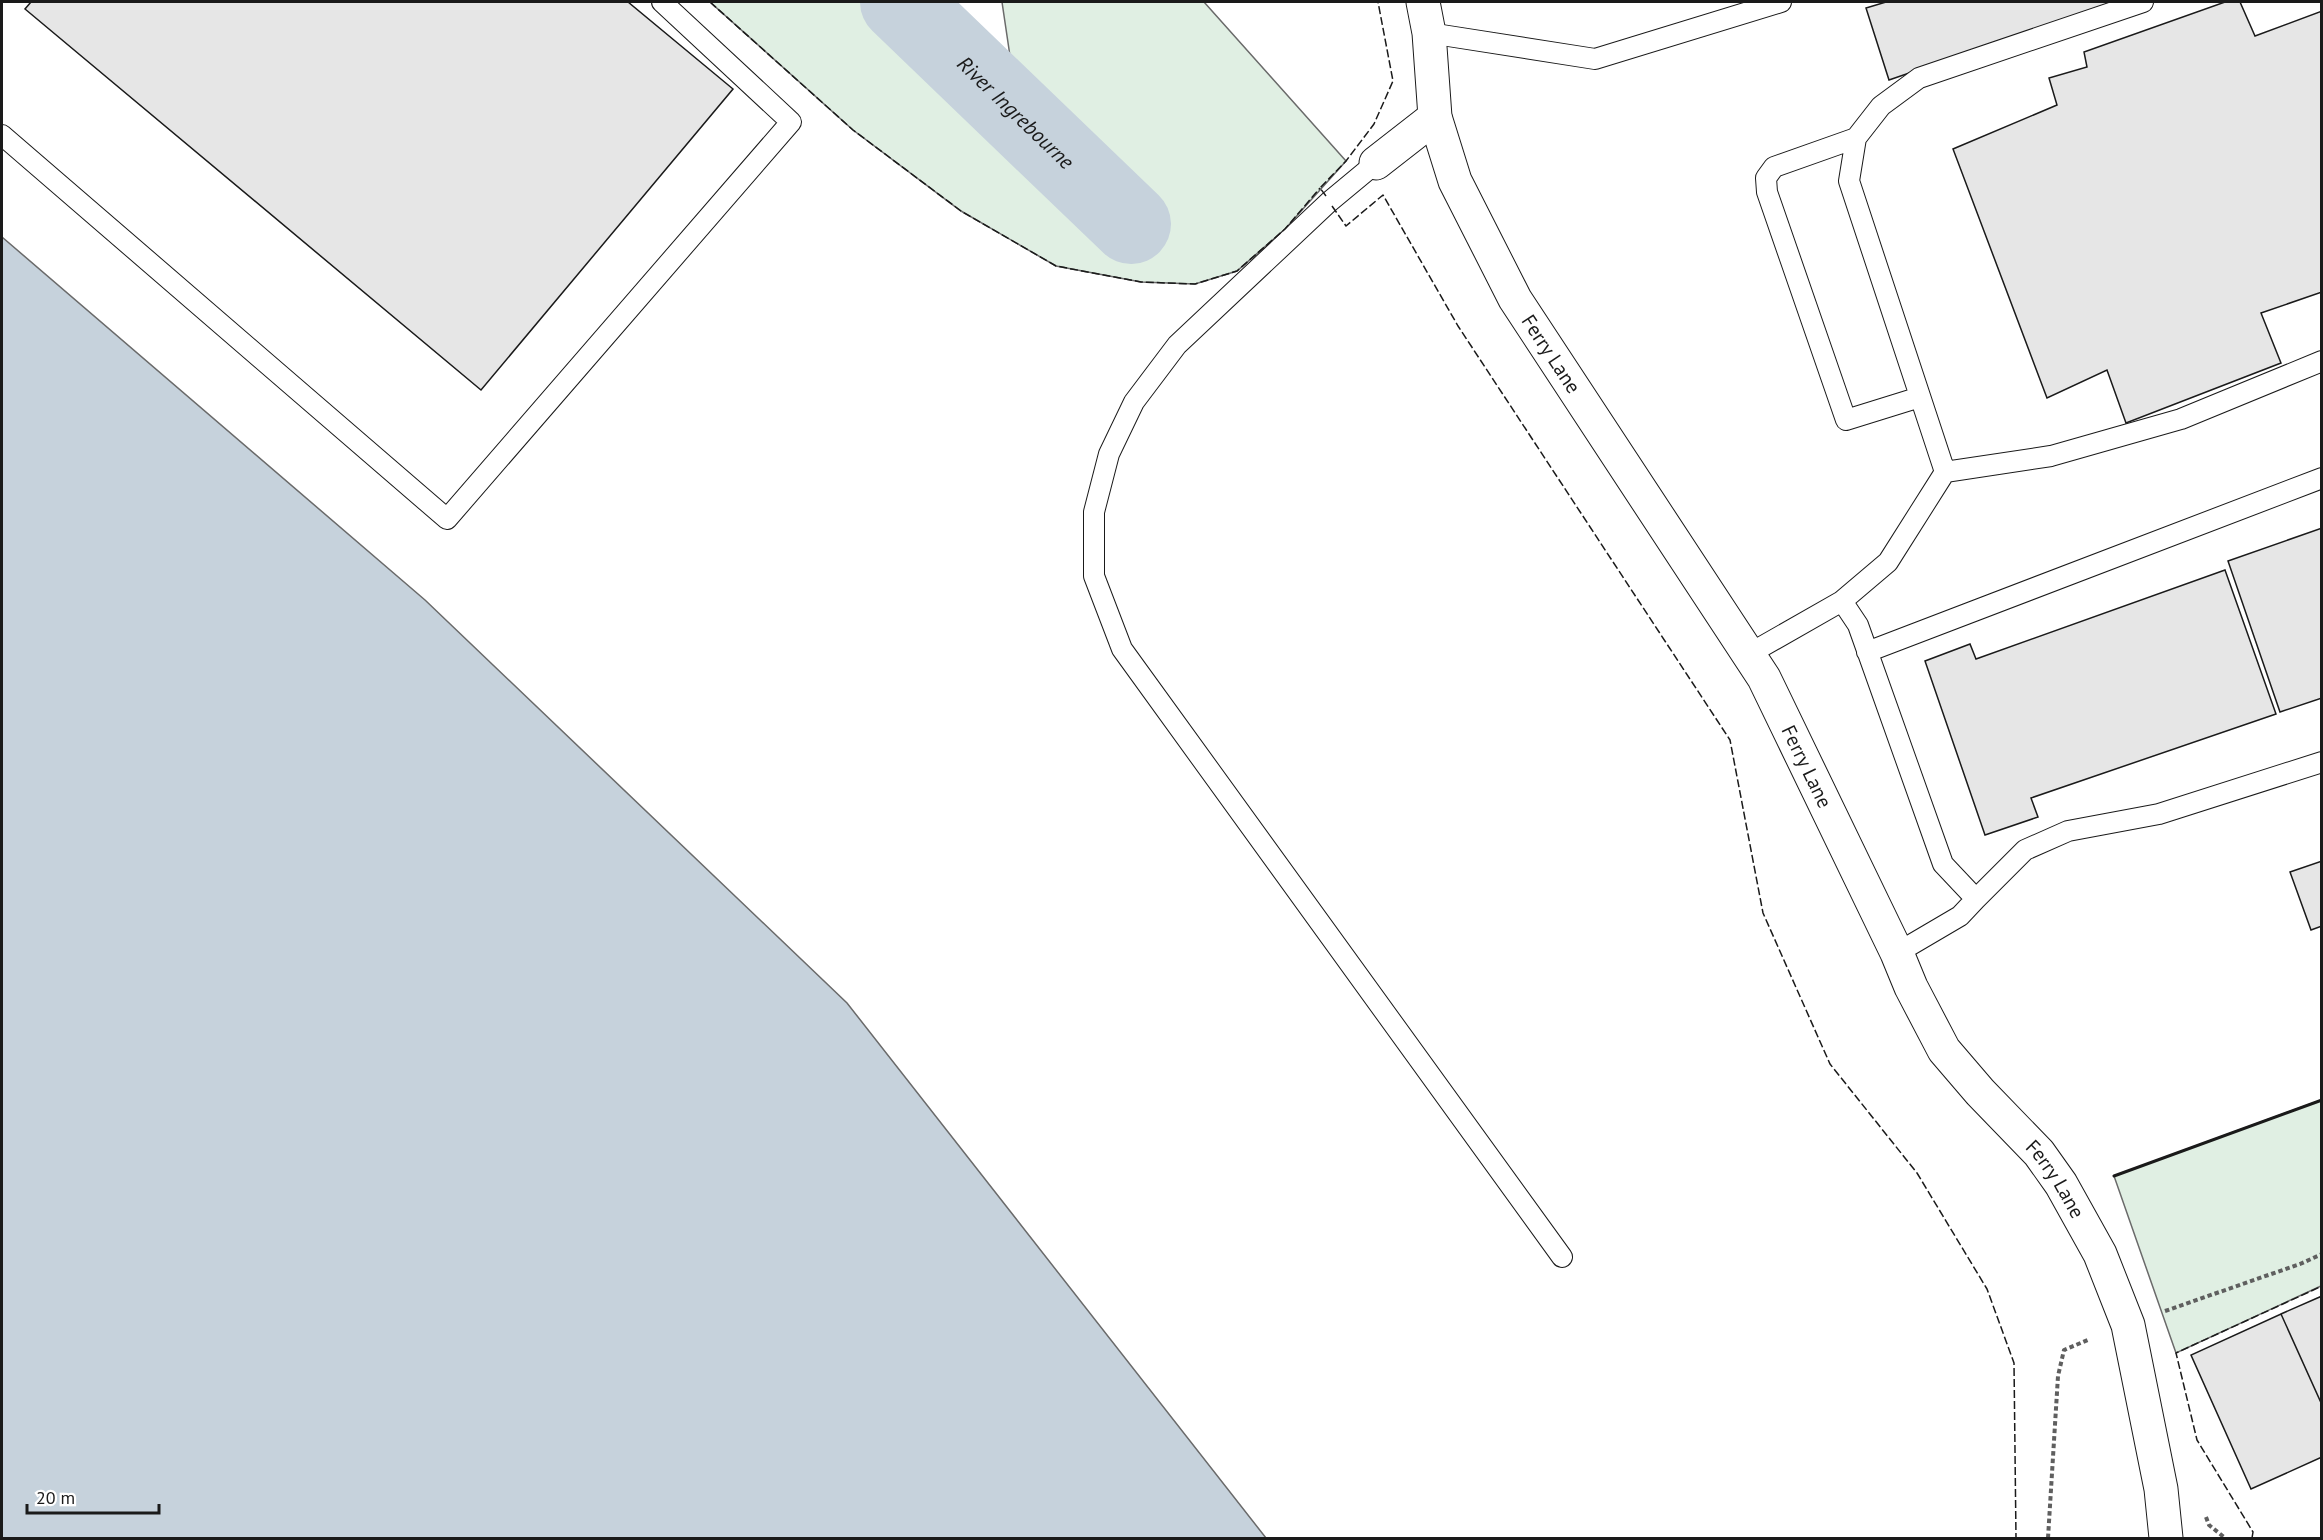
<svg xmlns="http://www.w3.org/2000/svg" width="2323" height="1540" viewBox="0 0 2323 1540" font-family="'PT Sans',sans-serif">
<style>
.green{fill:#e0efe3;stroke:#6a6a6a;stroke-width:1.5}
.water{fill:#c6d2dc;stroke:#6a6a6a;stroke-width:1.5}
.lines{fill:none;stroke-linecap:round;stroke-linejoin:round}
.river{stroke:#c6d2dc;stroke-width:80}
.building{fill:#e6e6e6;stroke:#1a1a1a;stroke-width:1.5}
.lane-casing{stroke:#1a1a1a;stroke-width:22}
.street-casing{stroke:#1a1a1a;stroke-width:35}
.path{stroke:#5f5f5f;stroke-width:4;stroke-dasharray:4.5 3;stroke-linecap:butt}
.lane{stroke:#fff;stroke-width:20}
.street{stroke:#fff;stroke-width:33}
.fence{stroke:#1a1a1a;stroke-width:1.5;stroke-dasharray:8 3;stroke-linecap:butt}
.wall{stroke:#1a1a1a;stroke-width:3}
.labels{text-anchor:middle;stroke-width:4.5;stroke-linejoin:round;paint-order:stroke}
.street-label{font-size:20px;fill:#1a1a1a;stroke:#fff}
.water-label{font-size:21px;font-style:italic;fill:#1a1a1a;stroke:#fff}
</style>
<rect width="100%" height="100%" fill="#fff"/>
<path class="green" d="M710 2H871L1003 134 1072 197 1100 173 1014 83 1002 2H1204L1346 161 1285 229 1237 271 1195 284 1141 282 1056 266 961 211 853 130Z
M2321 1100V1286L2176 1353 2114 1176Z"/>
<path class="water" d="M2 237 425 600 847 1003 1266 1538H2Z"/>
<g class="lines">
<path class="river" id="s1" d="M900 2 1131 224"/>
</g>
<path class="building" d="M31 2H628L733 89 481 390 25 9Z
M1886 2H2115L1889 80 1866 8Z
M2225 2H2240L2255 36 2322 11V292L2261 313 2281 363 2126 423 2107 370 2047 398 1953 149 2057 105 2049 78 2087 67 2084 52Z
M2322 528V698L2280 712 2228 561Z
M2225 570 2276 714 2031 798 2038 817 1985 835 1925 661 1970 644 1976 659Z
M2322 861V926L2311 930 2290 872Z
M2322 1296V1405L2281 1314Z
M2281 1314 2322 1405V1457L2251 1489 2191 1355Z"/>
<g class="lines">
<defs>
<path id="lane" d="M1429 33 1595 59 1781 2
M2 135 447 519 791 122 662 2
M1856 138 1774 167 1766 178 1767 192 1846 420 1920 397
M1376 163 1329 202 1177 345 1134 402 1109 454 1094 512V576L1122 649 1562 1257
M1945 472 2051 456 2181 419 2322 361
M1842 601 1858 625 1943 864 1976 899 1960 916 1897 953
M1867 652 2322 478
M1749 654 1842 601 1888 562 1945 472 1849 181 1856 138 1881 106 1919 78 2143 2
M1976 899 2025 850 2068 831 2159 814 2322 762"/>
<g id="street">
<path id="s2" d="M1423 2 1429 33 1435 117 1455 181 1515 299 1764 678 1897 953 1911 987 1944 1050 1980 1092 2039 1153 2061 1184 2100 1254 2128 1325 2161 1489 2166 1538"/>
<path d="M1376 163 1435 117"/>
</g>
</defs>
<use href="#lane" class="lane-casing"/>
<use href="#street" class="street-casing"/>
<path class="path" d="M2165 1311 2300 1264 2322 1254
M2206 1517 2209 1525 2225 1538
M2048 1538 2058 1376 2064 1350 2090 1339"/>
<use href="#lane" class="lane"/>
<use href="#street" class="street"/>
<path class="fence" d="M710 2 853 130 961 211 1056 266 1141 282 1195 284 1237 271 1285 229 1320 188
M1326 196 1320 188 1346 161 1374 124 1393 81 1378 2
M1332 206 1346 226 1383 195 1458 326 1730 740 1763 913 1830 1064 1917 1173 1987 1289 2014 1363 2016 1538
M2252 1538 2253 1532 2197 1440 2176 1353 2322 1286"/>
<path class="wall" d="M2114 1176 2322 1100"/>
</g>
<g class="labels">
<g class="street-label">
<text dy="7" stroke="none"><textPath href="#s2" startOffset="381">Ferry Lane</textPath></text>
<text dy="7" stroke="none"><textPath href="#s2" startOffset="867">Ferry Lane</textPath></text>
<text dy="7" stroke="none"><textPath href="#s2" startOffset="1353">Ferry Lane</textPath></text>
</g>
<g class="water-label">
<text dy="7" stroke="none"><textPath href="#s1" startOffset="160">River Ingrebourne</textPath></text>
</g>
</g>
<rect width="2323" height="1540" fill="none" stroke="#1a1a1a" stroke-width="6"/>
<path d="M27 1504v9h132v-9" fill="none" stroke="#1a1a1a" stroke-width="3"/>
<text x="36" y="1504" font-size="18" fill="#1a1a1a" stroke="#ffffff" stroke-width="4.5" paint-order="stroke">20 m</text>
</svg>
